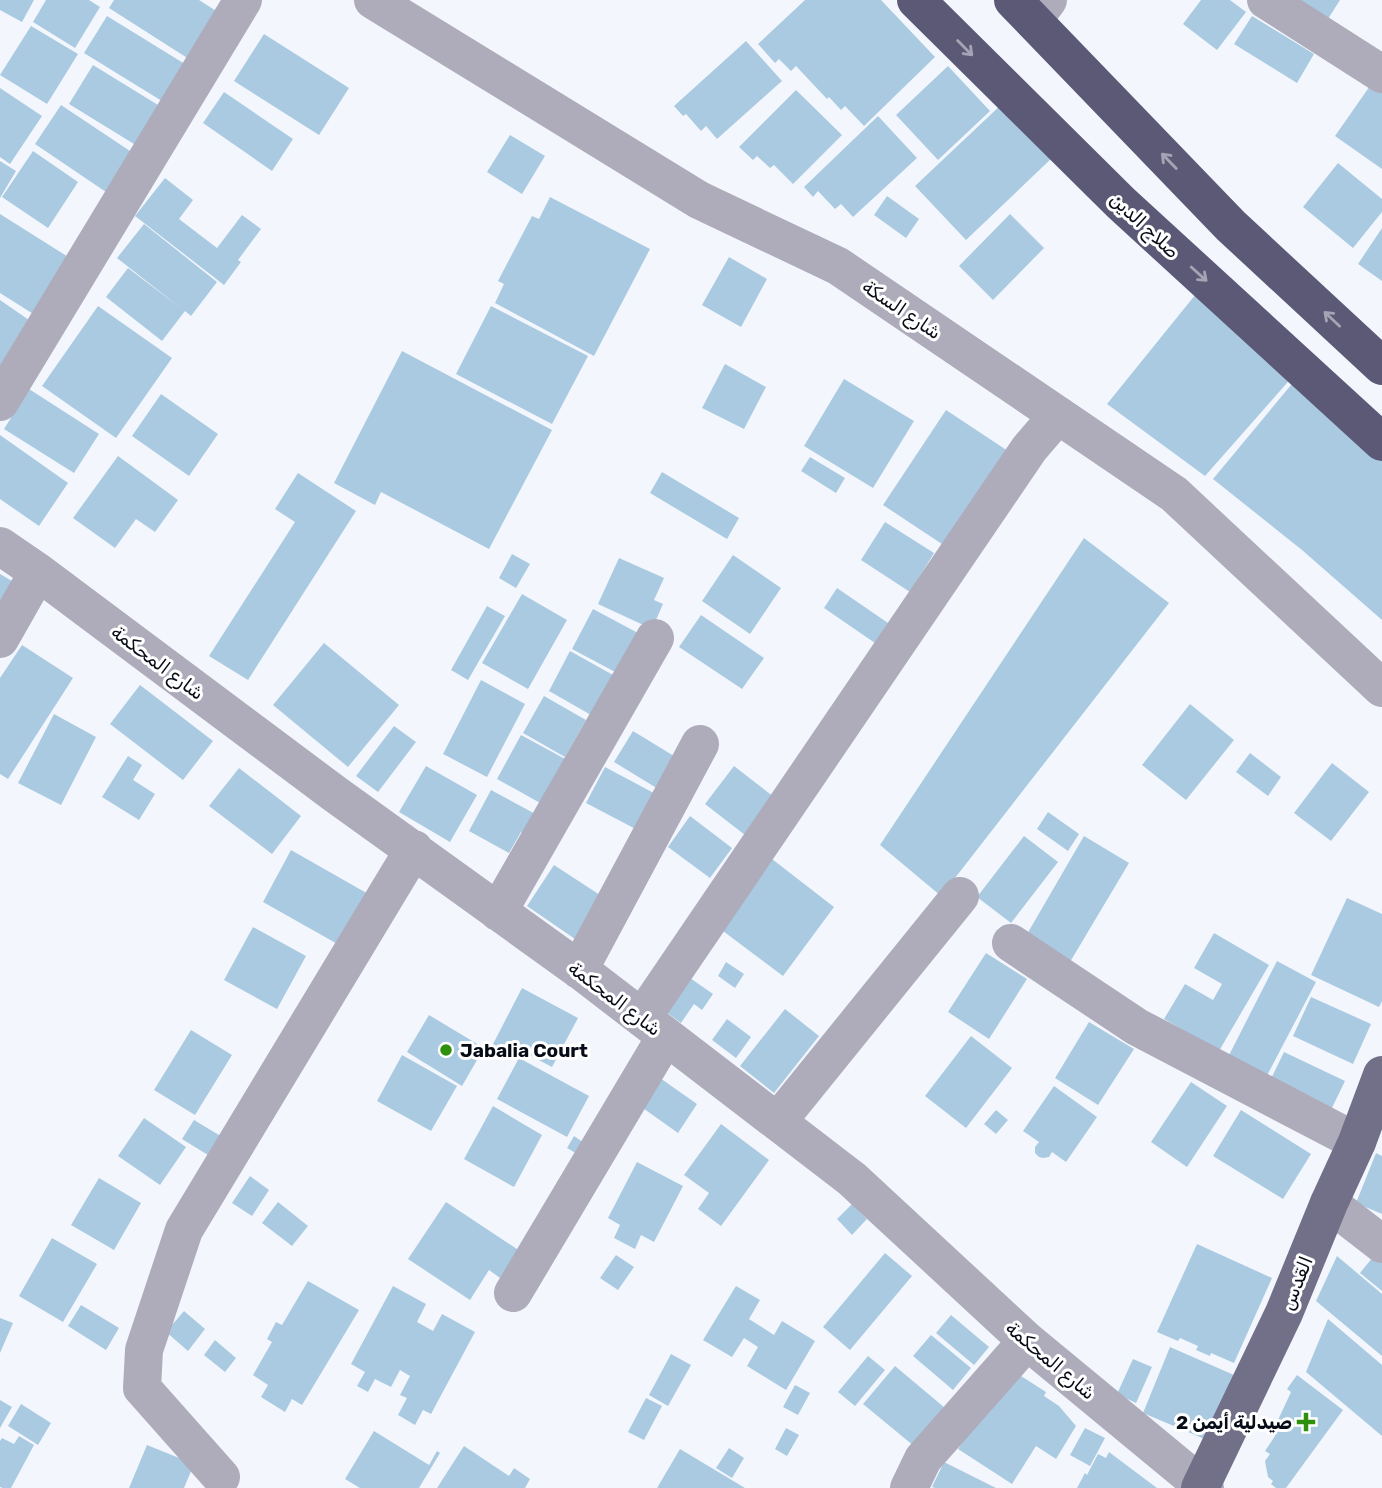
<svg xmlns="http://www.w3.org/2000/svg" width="1382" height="1488" viewBox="0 0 1382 1488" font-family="Rubik,Vazirmatn,sans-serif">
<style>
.building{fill:#aacae1}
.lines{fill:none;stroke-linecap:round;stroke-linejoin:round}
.minor{stroke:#aeacbb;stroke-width:38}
.major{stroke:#726f88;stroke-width:38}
.highway{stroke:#5c5976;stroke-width:38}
.oneway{stroke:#a5a4b4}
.poi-dot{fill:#2f900c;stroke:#fff;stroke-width:2.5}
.labels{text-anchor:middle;stroke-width:6;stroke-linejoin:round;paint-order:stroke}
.street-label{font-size:19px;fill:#080c17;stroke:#fff}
.poi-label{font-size:19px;font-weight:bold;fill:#080c17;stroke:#fff;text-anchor:start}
</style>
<rect width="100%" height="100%" fill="#f3f7fd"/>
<path class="building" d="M0 0H34L22 22 0 10Z
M46 0H89L100 7 75 48 33 22Z
M114 0H199L232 21 203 68 109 8Z
M805 0H881L935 57 864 126 845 106 841 110 829 97 827 99 796 66 791 71 779 59 775 63 758 44Z
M1201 0H1230L1246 12 1217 50 1183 24Z
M1299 0H1340L1328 19Z
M107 16 193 69 170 106 84 53Z
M1252 16 1314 54 1297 83 1234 44Z
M31 26 78 54 47 104 0 75Z
M264 34 349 88 319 135 234 81Z
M746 41 782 81 717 139 706 126 701 131 686 114 683 116 674 106Z
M93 65 171 113 147 152 69 104Z
M948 66 990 111 938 160 896 115Z
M1372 83 1382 90V169L1335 136Z
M0 88 42 116 10 164 0 157Z
M796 90 842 135 793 184 774 165 770 168 757 156 753 160 739 147Z
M224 92 293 139 272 171 203 123Z
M1003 103 1053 157 966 240 915 186Z
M61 105 133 153 106 192 35 144Z
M878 116 917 158 853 217 841 204 835 209 818 191 813 197 804 187Z
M510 135 545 156 522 194 487 172Z
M33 151 78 182 48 228 2 197Z
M0 161 16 171 0 198Z
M1338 163 1382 199V212L1353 248 1303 207Z
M165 178 193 200 179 219 217 248 242 215 261 229 238 260 241 262 224 285 135 216Z
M887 196 919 219 906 238 874 215Z
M550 197 650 249 594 356 495 303 504 284 498 281 532 216 539 219Z
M0 214 81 265 46 322 0 293Z
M1010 214 1044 248 993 300 959 266Z
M144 224 217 282 191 316 185 311 162 341 106 297 128 268 182 309 117 258Z
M1382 228V281L1358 264Z
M729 257 767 279 741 327 702 305Z
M1200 289 1294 375 1205 476 1107 404Z
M0 300 42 329 0 367Z
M98 306 172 358 116 438 42 386Z
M491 306 588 356 552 424 456 374Z
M402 351 552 430 489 549 381 492 375 505 334 483Z
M725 364 766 387 744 429 702 408Z
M844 379 914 421 873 488 804 446Z
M1296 379 1382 460V620L1302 550 1213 479Z
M29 389 99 434 74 473 4 429Z
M161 394 218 434 189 476 132 436Z
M946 410 1011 453 948 548 883 505Z
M0 435 68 483 39 526 0 499Z
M118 456 178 500 155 532 136 519 115 548 73 518Z
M810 457 845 478 836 493 801 471Z
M662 472 739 518 727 539 650 493Z
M298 473 356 511 248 680 209 656 295 522 275 509Z
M885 522 934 553 910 592 861 560Z
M1084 538 1169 603 941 896 880 845Z
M512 554 530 564 516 588 499 578Z
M733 555 781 588 750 634 702 601Z
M619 558 664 578 654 600 663 604 652 629 598 604Z
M0 574 24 588 0 630Z
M837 588 888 623 875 643 824 608Z
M522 594 567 620 528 689 482 663Z
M487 606 505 616 468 680 451 670Z
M593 609 638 633 617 673 572 649Z
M701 615 764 658 742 689 679 647Z
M324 643 399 705 348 767 273 705Z
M22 645 73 678 8 779 0 774V678Z
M570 651 613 675 591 715 549 691Z
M481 680 525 704 487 777 443 754Z
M140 685 213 741 183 780 110 724Z
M544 696 586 720 565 757 523 733Z
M1190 704 1234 740 1186 800 1142 765Z
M54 714 96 737 61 805 18 783Z
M394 726 416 742 378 792 356 776Z
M633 731 687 764 668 795 614 762Z
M521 735 567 760 542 804 497 779Z
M1250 753 1281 777 1268 796 1236 772Z
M128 756 142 765 133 780 155 794 139 820 102 797Z
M1332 763 1369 792 1331 841 1294 813Z
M426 766 477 795 450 842 399 812Z
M734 766 783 804 754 842 705 804Z
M605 767 665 799 647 835 586 803Z
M239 768 301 816 272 854 209 806Z
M491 790 541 817 530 838 521 832 509 853 469 831Z
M1048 812 1079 834 1068 851 1037 829Z
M690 816 732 848 710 878 668 847Z
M1024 836 1058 862 1011 923 977 897Z
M1084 836 1129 863 1067 967 1023 941Z
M291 850 370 895 341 946 263 902Z
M772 859 834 907 783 976 719 928Z
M554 865 603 897 575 939 527 906Z
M1347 898 1382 914V1001L1379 1007 1311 975Z
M253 927 306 956 277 1009 224 980Z
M1214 933 1269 965 1219 1051 1164 1019 1185 984 1213 1000 1222 984 1194 968Z
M986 953 1027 979 989 1039 948 1012Z
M1277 961 1316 982 1261 1087 1223 1067Z
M726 962 744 974 735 988 718 976Z
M690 978 713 994 702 1010 694 1004 681 1023 666 1012Z
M522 988 578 1018 552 1067 514 1047 509 1055 492 1046Z
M1311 997 1371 1024 1353 1064 1293 1036Z
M785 1009 819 1036 774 1093 740 1066Z
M429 1015 484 1048 462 1086 407 1052Z
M727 1019 751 1037 736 1058 712 1040Z
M1089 1022 1134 1049 1098 1105 1055 1078Z
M191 1030 232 1055 195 1115 154 1090Z
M971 1036 1012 1068 966 1128 925 1096Z
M1284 1052 1345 1081 1328 1116 1267 1087Z
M402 1055 457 1086 431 1131 377 1101Z
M519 1058 589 1096 567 1137 497 1099Z
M660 1078 697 1104 678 1133 640 1106Z
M1191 1082 1227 1106 1187 1167 1151 1142Z
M1054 1086 1097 1117 1066 1162 1052 1152 1049 1157 1043 1158 1039 1157 1035 1153V1147L1039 1142 1023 1131Z
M493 1106 542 1135 514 1187 464 1159Z
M996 1110 1008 1120 996 1134 984 1124Z
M1241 1110 1311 1154 1283 1199 1213 1156Z
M144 1118 186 1147 160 1185 118 1156Z
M194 1120 229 1141 216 1160 182 1139Z
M721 1124 769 1160 721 1226 698 1209 709 1193 684 1175Z
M574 1136 590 1147 584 1158 567 1148Z
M1376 1153 1382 1156V1214L1356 1203Z
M637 1162 683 1186 654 1242 641 1235 635 1249 614 1238 620 1225 608 1218Z
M250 1176 269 1190 252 1216 232 1203Z
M99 1178 141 1203 114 1250 71 1225Z
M278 1202 308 1226 292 1246 262 1223Z
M446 1202 520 1251 500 1278 489 1270 470 1300 408 1259Z
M852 1204 867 1219 852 1235 837 1219Z
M52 1238 97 1264 63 1322 19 1296Z
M1197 1244 1272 1278 1234 1363 1211 1353 1210 1356 1196 1350 1198 1346 1180 1338 1178 1341 1157 1332Z
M1377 1252 1382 1256V1291L1360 1273Z
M885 1253 912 1276 850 1350 823 1327Z
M616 1255 634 1267 618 1290 600 1278Z
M1337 1256 1382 1294V1356L1316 1301Z
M308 1281 359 1310 302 1405 292 1399 285 1412 261 1397 268 1385 253 1375 272 1342 267 1339 276 1322 282 1325Z
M393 1286 426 1304 417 1322 433 1331 442 1314 475 1332 431 1414 423 1410 415 1425 398 1415 407 1398 400 1395 410 1376 400 1370 391 1387 375 1379 368 1392 357 1386 365 1372 351 1364Z
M736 1286 760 1300 749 1319 774 1335 782 1321 815 1341 786 1390 747 1366 758 1347 744 1338 732 1357 703 1340Z
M81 1305 119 1328 106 1350 68 1326Z
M184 1311 205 1329 188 1351 166 1332Z
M951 1315 989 1347 974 1365 936 1333Z
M0 1318 13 1323 0 1353Z
M1328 1319 1382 1365V1436L1306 1372Z
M931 1335 971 1368 953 1390 913 1356Z
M215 1340 236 1358 225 1372 204 1355Z
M1170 1347 1234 1375 1207 1440 1143 1413Z
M671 1354 691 1365 668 1406 649 1395Z
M868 1356 885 1370 855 1406 838 1392Z
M1133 1359 1152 1367 1136 1403 1117 1394Z
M895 1366 951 1413 920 1451 863 1404Z
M1010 1369 1046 1392 1044 1396 1059 1406 1076 1426 1056 1459 1036 1446 1012 1484 958 1449Z
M1297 1375 1343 1410 1286 1488H1276L1271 1484 1273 1481 1268 1477 1265 1461 1270 1454 1265 1451 1275 1436 1272 1433 1291 1392 1287 1389Z
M795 1385 810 1393 798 1415 783 1407Z
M646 1398 662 1406 644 1440 628 1432Z
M0 1400 12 1407 0 1428Z
M21 1404 51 1423 38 1445 8 1426Z
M786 1428 799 1435 787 1456 775 1449Z
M1085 1428 1105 1438 1090 1466 1070 1455Z
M374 1431 429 1465 437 1451 440 1453 419 1488H360L345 1479Z
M19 1436 34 1445 11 1488H3L0 1487V1441L2 1438 14 1444Z
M147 1445 194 1464 184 1488H129Z
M464 1446 509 1476 514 1468 530 1479 525 1488H437Z
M729 1448 744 1458 732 1478 716 1468Z
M680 1449 745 1488H657Z
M1109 1452 1157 1488H1077L1085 1473 1087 1475 1098 1454 1106 1458Z
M944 1462 996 1488H935L932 1487Z"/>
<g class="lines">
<path class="minor" d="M373 0 699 200 838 266 1174 494 1382 688
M1266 0 1382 74
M1033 20 1048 0
M0 402 243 0
M0 546 38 572 335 794 581 971 852 1179 1027 1341 1205 1488
M0 639 38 572
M498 912 655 638
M1011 943 1137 1027 1357 1142
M579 970 700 744
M642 1018 1029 449 1058 415
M778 1121 960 896
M1329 1203 1382 1244
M513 1293 666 1036
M221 1477 142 1388 144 1350 184 1230 414 849
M909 1488 923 1459 1027 1341"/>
<path class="major" d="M1200 1488 1284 1313 1329 1203 1357 1142 1382 1075"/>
<path class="highway" d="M916 0 1121 203 1382 442
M1013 0 1231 226 1382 366"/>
</g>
<defs><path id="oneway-shaft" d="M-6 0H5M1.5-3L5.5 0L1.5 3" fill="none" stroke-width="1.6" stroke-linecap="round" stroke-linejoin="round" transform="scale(1.75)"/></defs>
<g class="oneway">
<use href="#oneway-shaft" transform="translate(965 48) rotate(45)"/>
<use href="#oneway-shaft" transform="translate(1169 161) rotate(-134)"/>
<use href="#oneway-shaft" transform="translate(1199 274) rotate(42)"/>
<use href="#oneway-shaft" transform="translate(1332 319) rotate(-137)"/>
</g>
<g class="poi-dot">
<circle cx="446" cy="1050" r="7"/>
<path d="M1302.5 1411.5h7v7h7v7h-7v7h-7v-7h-7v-7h7z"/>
</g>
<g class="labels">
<g class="street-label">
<text transform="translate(1145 225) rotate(43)" y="7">صلاح الدين</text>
<text transform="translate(902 309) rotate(34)" y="7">شارع السكة</text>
<text transform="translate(158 662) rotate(37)" y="7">شارع المحكمة</text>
<text transform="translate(615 998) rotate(37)" y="7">شارع المحكمة</text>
<text transform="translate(1296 1283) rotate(-68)" y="7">القدس</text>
<text transform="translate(1051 1360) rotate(40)" y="7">شارع المحكمة</text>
</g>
<g class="poi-label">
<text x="460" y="1057">Jabalia Court</text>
<text x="1292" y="1429" text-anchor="end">صيدلية أيمن 2</text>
</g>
</g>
</svg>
